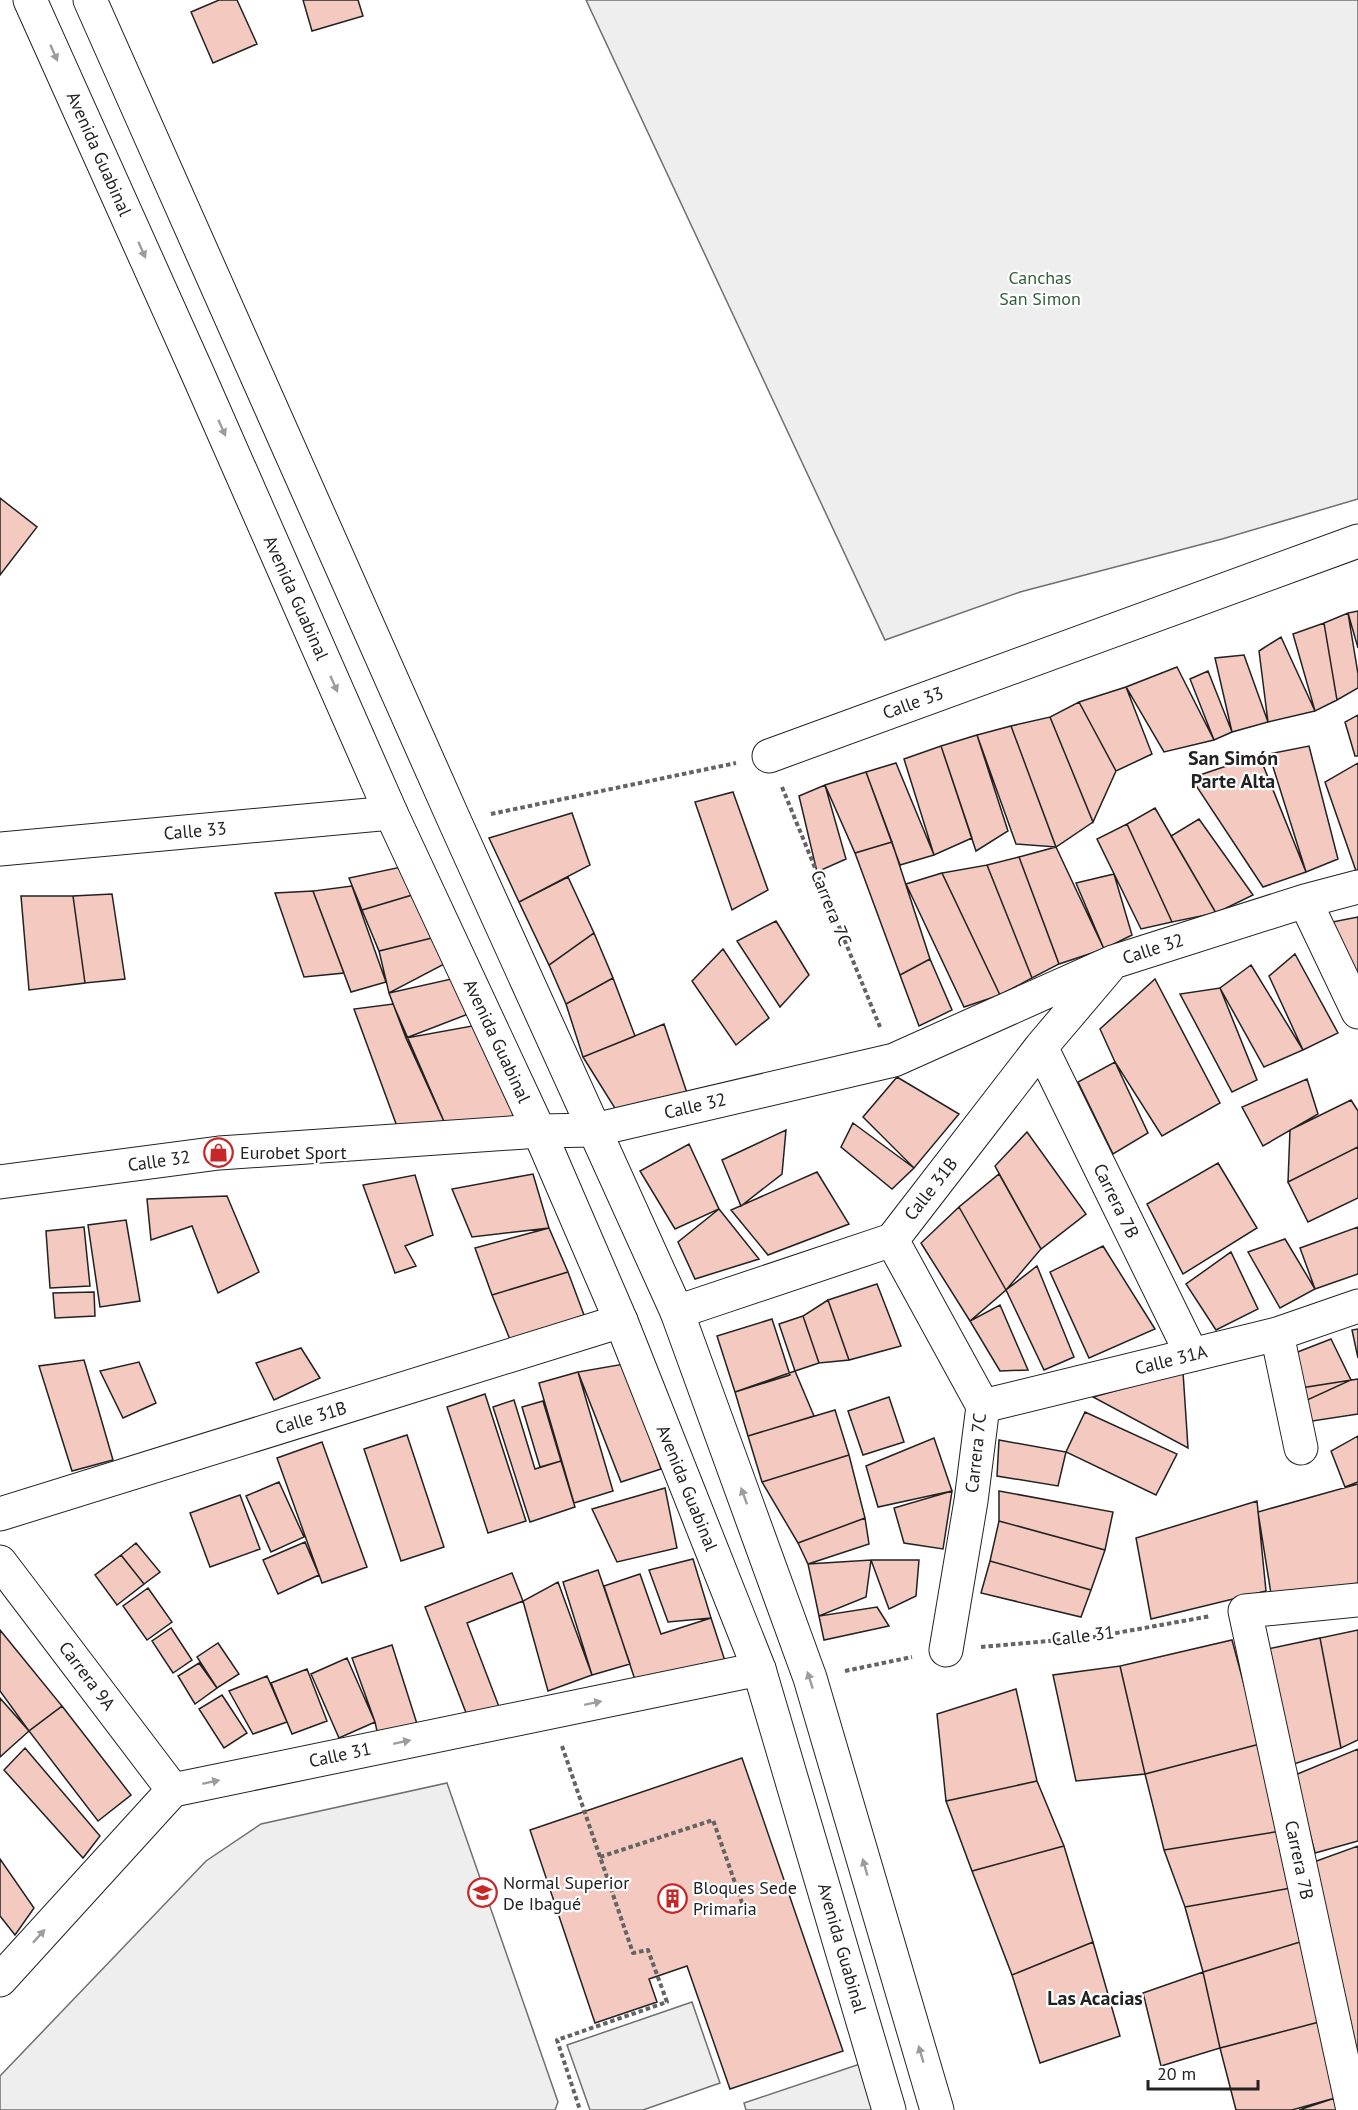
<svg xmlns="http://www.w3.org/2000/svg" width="1358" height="2110" viewBox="0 0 1358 2110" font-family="'PT Sans',sans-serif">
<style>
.green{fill:#eee;stroke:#6f6f6f;stroke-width:1.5}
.building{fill:#f3c9c0;stroke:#222;stroke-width:1.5}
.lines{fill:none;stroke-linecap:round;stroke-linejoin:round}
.minor-casing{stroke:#222;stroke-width:35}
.secondary-casing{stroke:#222;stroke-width:35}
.path{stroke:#646464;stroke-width:4;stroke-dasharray:4.5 3;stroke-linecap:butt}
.minor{stroke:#fff;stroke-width:33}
.secondary{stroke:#fff;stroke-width:33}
.oneway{fill:#9c9c9c}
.labels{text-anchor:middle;stroke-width:4.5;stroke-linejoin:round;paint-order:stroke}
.street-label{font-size:18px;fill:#222;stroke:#fff}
.park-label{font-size:18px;fill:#2f5e38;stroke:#fff}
.poi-label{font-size:18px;fill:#222;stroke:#fff;text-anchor:start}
.neighbourhood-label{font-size:20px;font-weight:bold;fill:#222;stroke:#fff}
</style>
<rect width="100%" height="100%" fill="#fff"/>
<path class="green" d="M586 0H1358V499L1222 539 1020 592 885 640Z
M447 1783 558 2102 555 2110H0V2076L206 1861 261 1824Z
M692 2002 720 2083 643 2110H590L567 2045Z
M860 2064 872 2110H746L744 2103Z"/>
<path class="building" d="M219 0H237L257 44 213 63 191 12Z
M303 0H358L363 16 312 31Z
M0 498 37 527 0 575Z
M1358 611V648L1348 613Z
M1348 613 1358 674V688L1337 700 1324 623Z
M1324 623 1337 700 1315 711 1293 634Z
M1281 637 1315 711 1268 722 1259 651Z
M1244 655 1268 722 1232 732 1215 658Z
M1177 667 1214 740 1164 752 1126 687Z
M1208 671 1232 732 1214 740 1190 679Z
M1126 687 1152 754 1116 771 1079 702Z
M1079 702 1116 771 1093 822 1050 717Z
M1358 715V756H1355L1345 722Z
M1050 717 1093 822 1056 847 1011 726Z
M1011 726 1056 847 1016 844 977 735Z
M977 735 1008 831 976 851 941 746Z
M941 746 972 838 934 855 904 759Z
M1309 746 1338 859 1306 872 1269 754Z
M1259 755 1306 872 1263 887 1191 778Z
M896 763 934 855 900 865 866 772Z
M1358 763V870L1356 871 1325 782Z
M866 772 892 842 855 853 825 785Z
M825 785 846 859 817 872 799 796Z
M733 792 768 890 732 910 695 802Z
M1155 808 1216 913 1172 922 1127 824Z
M572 813 590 865 519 902 489 838Z
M1199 819 1253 895 1216 913 1171 836Z
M1127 824 1172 922 1141 929 1097 839Z
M892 842 930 959 900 975 855 853Z
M1056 847 1104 949 1059 964 1019 857Z
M1019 857 1059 964 1032 978 987 865Z
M987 865 1032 978 1000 995 942 873Z
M406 866 419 893 362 910 349 878Z
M942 873 1000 995 964 1007 906 884Z
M1114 874 1132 935 1104 949 1076 883Z
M568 877 594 933 549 965 519 902Z
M352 886 386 982 351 992 313 891Z
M313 891 344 973 304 977 275 893Z
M419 893 440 936 379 951 362 910Z
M112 894 125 979 85 983 73 896Z
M21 896H73L85 983 29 990Z
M1358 917V1003L1317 925Z
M776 921 809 975 780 1007 737 941Z
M594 933 613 978 566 1004 549 965Z
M440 936 452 960 389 993 379 951Z
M723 949 769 1018 736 1045 692 981Z
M1295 954 1338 1033 1303 1050 1269 976Z
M930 959 952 1010 919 1026 900 975Z
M1251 965 1303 1050 1264 1067 1220 988Z
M460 977 476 1011 406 1038 389 993Z
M613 978 635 1036 583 1057 566 1004Z
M1155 979 1220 1103 1162 1136 1115 1062 1100 1029Z
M1220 988 1257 1080 1232 1092 1180 994Z
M393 1004 446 1126 402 1140 354 1009Z
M483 1024 514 1118 446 1126 406 1038Z
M664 1024 688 1096 616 1110 583 1057Z
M1115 1062 1148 1133 1113 1154 1078 1082Z
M897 1077 959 1114 914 1168 863 1117Z
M1307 1079 1318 1114 1263 1146 1242 1107Z
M1351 1100 1358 1111V1147L1288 1182 1290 1130Z
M853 1123 914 1168 892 1189 841 1147Z
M786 1130 782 1174 741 1206 722 1160Z
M1027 1132 1086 1214 1041 1249 995 1166Z
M689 1144 719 1209 675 1229 640 1171Z
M1358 1147V1198L1308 1222 1288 1182Z
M1218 1163 1257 1228 1183 1274 1147 1204Z
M817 1172 849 1224 768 1255 731 1210Z
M533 1174 549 1228 472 1237 452 1189Z
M999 1174 1041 1249 1006 1290 959 1207Z
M415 1175 433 1235 405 1246 416 1266 395 1273 363 1185Z
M227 1196 259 1272 218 1293 192 1226 151 1240 147 1199Z
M959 1207 1006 1290 970 1321 921 1243Z
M719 1209 759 1259 695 1279 678 1242Z
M126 1220 140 1301 100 1307 88 1225Z
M84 1227 90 1286 50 1288 46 1231Z
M1358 1227V1274L1315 1289 1300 1248Z
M549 1228 568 1272 492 1295 475 1248Z
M1285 1239 1315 1289 1280 1308 1248 1252Z
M1103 1246 1155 1329 1089 1358 1050 1272Z
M1231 1252 1258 1309 1216 1330 1186 1284Z
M1037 1266 1074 1357 1044 1370 1006 1290Z
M568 1272 584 1315 511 1342 492 1295Z
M877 1284 901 1346 849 1360 828 1300Z
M94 1292 95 1316 55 1318 53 1293Z
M828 1300 849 1360 819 1363 803 1316Z
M1000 1305 1028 1370 1000 1371 970 1321Z
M803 1316 819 1363 795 1371 779 1324Z
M772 1319 790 1375 735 1392 717 1336Z
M1358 1329V1358L1352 1330Z
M1331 1339 1351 1380 1303 1402 1295 1353Z
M301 1348 320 1378 274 1400 256 1363Z
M84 1360 113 1460 72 1471 39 1366Z
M139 1362 156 1403 123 1418 100 1371Z
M624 1364 661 1469 621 1482 578 1372Z
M795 1371 814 1416 748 1436 735 1392Z
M578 1372 613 1491 574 1503 539 1383Z
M1183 1372 1188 1448 1093 1397Z
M1358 1379V1414L1306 1422 1301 1388Z
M485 1394 526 1521 488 1533 447 1407Z
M889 1397 904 1442 863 1455 848 1411Z
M514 1400 535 1469 561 1461 575 1507 530 1522 493 1407Z
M543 1401 561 1461 540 1467 522 1407Z
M835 1410 849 1455 762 1482 748 1436Z
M1085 1412 1177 1454 1156 1495 1066 1452Z
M407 1435 444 1547 401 1561 364 1449Z
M1358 1436V1482L1345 1487 1331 1451Z
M934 1438 952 1491 878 1507 866 1466Z
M999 1440 1066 1452 1058 1486 997 1476Z
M322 1442 367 1567 322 1583 277 1458Z
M849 1455 865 1518 798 1543 762 1482Z
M279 1482 304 1537 271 1552 246 1496Z
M1358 1484V1583L1272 1600 1258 1512Z
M665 1488 677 1548 617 1562 592 1509Z
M952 1491 943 1549 904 1543 894 1508Z
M999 1491 1113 1512 1105 1550 999 1521Z
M240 1495 260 1549 210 1567 190 1513Z
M1257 1501 1266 1591 1151 1619 1136 1538Z
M865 1518 869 1544 808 1564 798 1543Z
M999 1521 1105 1550 1091 1590 990 1561Z
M305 1542 319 1575 278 1594 263 1560Z
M136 1543 160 1572 144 1584 121 1555Z
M121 1555 144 1584 117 1605 95 1575Z
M693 1559 711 1618 668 1622 649 1570Z
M871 1560 866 1597 819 1616 808 1564Z
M871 1560H919L916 1596 889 1609Z
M990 1561 1091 1590 1081 1617 981 1593Z
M598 1570 630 1664 592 1675 563 1582Z
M512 1573 523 1601 467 1623 501 1712 470 1723 425 1607Z
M640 1574 661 1634 711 1618 726 1664 639 1692 604 1586Z
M558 1582 592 1675 548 1691 523 1601Z
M148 1588 172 1622 147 1640 123 1606Z
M877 1607 889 1626 824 1640 819 1616Z
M171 1628 192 1660 173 1673 152 1641Z
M0 1630 62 1706 29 1731 0 1691Z
M1358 1630V1740L1341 1748 1320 1638Z
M1320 1638 1341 1748 1294 1764 1268 1649Z
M1232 1640 1260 1744 1145 1774 1120 1666Z
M218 1643 239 1674 217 1688 197 1657Z
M392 1645 418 1727 379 1740 375 1722 352 1658Z
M347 1658 375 1722 339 1738 311 1674Z
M199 1663 217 1688 195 1704 178 1676Z
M1120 1666 1145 1774 1076 1781 1053 1675Z
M307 1669 327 1721 292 1734 271 1683Z
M267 1676 287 1722 253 1734 229 1691Z
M1016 1689 1037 1781 946 1801 937 1714Z
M222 1695 247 1733 224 1748 199 1709Z
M0 1698 29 1731 0 1757Z
M62 1706 131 1795 98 1821 29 1731Z
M1260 1744 1281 1831 1164 1850 1145 1774Z
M25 1748 100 1836 83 1858 4 1770Z
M1358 1749V1841L1315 1853 1295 1775Z
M742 1758 843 2051 730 2089 687 1966 649 1979 657 2002 595 2023 530 1830Z
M1037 1781 1064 1846 972 1871 946 1801Z
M1281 1831 1291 1888 1185 1907 1164 1850Z
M1064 1846 1093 1942 1012 1975 972 1871Z
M1358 1846V2055L1311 1863Z
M0 1859 34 1908 15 1935 0 1916Z
M1291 1888 1300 1942 1203 1972 1185 1907Z
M1093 1942 1120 2036 1040 2063 1012 1975Z
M1300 1942 1323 2021 1220 2048 1203 1972Z
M1203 1972 1220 2048 1161 2066 1143 1993Z
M1323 2021 1335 2098 1292 2110H1236L1220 2048Z
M1335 2098 1338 2110H1299Z"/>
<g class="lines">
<defs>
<path id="minor" d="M769 756 1358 541
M0 849 391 813
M1305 901 1358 1012
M1041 1047 1192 1355
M0 1182 219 1153 539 1131 594 1130 894 1060 1113 962 1305 901 1358 887
M892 1240 983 1406 971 1501 946 1650
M677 1312 892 1240 1041 1047 1108 968
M1277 1334 1301 1448
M983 1406 1277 1334 1358 1306
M0 1514 621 1321
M0 1562 173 1790
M0 1980 173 1790 759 1669
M1353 2110 1245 1611 1358 1600"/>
<path id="secondary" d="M30 0 197 372 391 813 539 1131 621 1321 759 1669 889 2110
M90 0 455 822 677 1312 810 1678 937 2110"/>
</defs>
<use href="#minor" class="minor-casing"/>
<use href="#secondary" class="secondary-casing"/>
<path class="path" d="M782 787 880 1027
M491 814 736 763
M981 1647 1094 1637 1211 1616
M845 1671 912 1657
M562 1746 633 1953 648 1950 667 2002 557 2040 580 2110
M600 1857 713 1820 748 1920"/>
<use href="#minor" class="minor"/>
<use href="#secondary" class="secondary"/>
</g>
<defs><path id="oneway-solid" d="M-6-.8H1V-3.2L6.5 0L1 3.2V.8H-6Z" transform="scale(1.5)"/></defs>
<g class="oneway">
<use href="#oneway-solid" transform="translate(54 53) rotate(66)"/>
<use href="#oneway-solid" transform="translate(142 250) rotate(66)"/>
<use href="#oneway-solid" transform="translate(222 428) rotate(66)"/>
<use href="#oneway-solid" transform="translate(334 684) rotate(66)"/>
<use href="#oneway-solid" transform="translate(744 1496) rotate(-110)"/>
<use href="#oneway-solid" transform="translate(810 1680) rotate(-108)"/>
<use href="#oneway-solid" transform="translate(593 1703) rotate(-12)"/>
<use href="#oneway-solid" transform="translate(402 1742) rotate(-12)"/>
<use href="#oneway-solid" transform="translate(211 1782) rotate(-12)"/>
<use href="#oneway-solid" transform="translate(865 1867) rotate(-106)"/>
<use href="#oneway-solid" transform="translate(39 1936) rotate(-48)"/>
<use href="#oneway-solid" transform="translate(921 2054) rotate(-106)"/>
</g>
<defs>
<symbol id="shop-ring" viewBox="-11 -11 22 22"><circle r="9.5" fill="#fff" stroke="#c62828" stroke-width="1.5"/><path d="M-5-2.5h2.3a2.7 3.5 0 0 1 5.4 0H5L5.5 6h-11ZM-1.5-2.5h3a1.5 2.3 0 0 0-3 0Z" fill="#c62828"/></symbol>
<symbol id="university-ring" viewBox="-11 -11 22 22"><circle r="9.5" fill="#fff" stroke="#c62828" stroke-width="1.5"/><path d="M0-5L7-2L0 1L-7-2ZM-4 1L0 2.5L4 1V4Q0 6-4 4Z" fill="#c62828"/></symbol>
<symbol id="building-ring" viewBox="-11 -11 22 22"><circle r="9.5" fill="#fff" stroke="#c62828" stroke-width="1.5"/><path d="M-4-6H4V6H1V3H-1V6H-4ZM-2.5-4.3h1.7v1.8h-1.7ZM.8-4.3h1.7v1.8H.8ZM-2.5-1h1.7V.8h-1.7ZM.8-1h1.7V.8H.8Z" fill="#c62828"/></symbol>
</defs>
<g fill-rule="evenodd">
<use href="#shop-ring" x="202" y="1136" width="33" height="33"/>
<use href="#university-ring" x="466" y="1876" width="33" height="33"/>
<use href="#building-ring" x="656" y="1882" width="33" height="33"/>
</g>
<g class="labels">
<g class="street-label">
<text transform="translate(99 154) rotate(66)" y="6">Avenida Guabinal</text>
<text transform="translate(296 598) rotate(66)" y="6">Avenida Guabinal</text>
<text transform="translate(913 703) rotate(-20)" y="6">Calle 33</text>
<text transform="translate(195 831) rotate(-5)" y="6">Calle 33</text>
<text transform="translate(831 908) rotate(68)" y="6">Carrera 7C</text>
<text transform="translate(1153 949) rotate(-18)" y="6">Calle 32</text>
<text transform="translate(497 1041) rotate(65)" y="6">Avenida Guabinal</text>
<text transform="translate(695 1106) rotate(-13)" y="6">Calle 32</text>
<text transform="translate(159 1161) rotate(-8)" y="6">Calle 32</text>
<text transform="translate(931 1189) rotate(-52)" y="6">Calle 31B</text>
<text transform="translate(1116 1201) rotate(64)" y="6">Carrera 7B</text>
<text transform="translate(1171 1360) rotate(-14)" y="6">Calle 31A</text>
<text transform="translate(311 1418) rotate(-17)" y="6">Calle 31B</text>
<text transform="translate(976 1453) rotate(-84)" y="6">Carrera 7C</text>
<text transform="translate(687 1488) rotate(68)" y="6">Avenida Guabinal</text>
<text transform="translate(1083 1636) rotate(-7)" y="6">Calle 31</text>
<text transform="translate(87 1676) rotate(53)" y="6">Carrera 9A</text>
<text transform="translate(340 1755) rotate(-12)" y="6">Calle 31</text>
<text transform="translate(1299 1860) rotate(78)" y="6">Carrera 7B</text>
<text transform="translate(842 1948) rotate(74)" y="6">Avenida Guabinal</text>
</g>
<g class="park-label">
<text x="1040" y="284">Canchas<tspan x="1040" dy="21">San Simon</tspan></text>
</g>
<g class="poi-label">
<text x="240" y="1159">Eurobet Sport</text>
<text x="503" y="1889">Normal Superior<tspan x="503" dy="21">De Ibagué</tspan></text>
<text x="693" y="1894">Bloques Sede<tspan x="693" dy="21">Primaria</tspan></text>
</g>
<g class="neighbourhood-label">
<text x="1233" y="765">San Simón<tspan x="1233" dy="23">Parte Alta</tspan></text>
<text x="1095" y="2005">Las Acacias</text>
</g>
</g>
<path d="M1148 2080v9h110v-9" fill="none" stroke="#222222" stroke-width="3"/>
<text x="1157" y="2080" font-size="18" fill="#222222" stroke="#ffffff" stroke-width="4.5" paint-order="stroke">20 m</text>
</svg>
